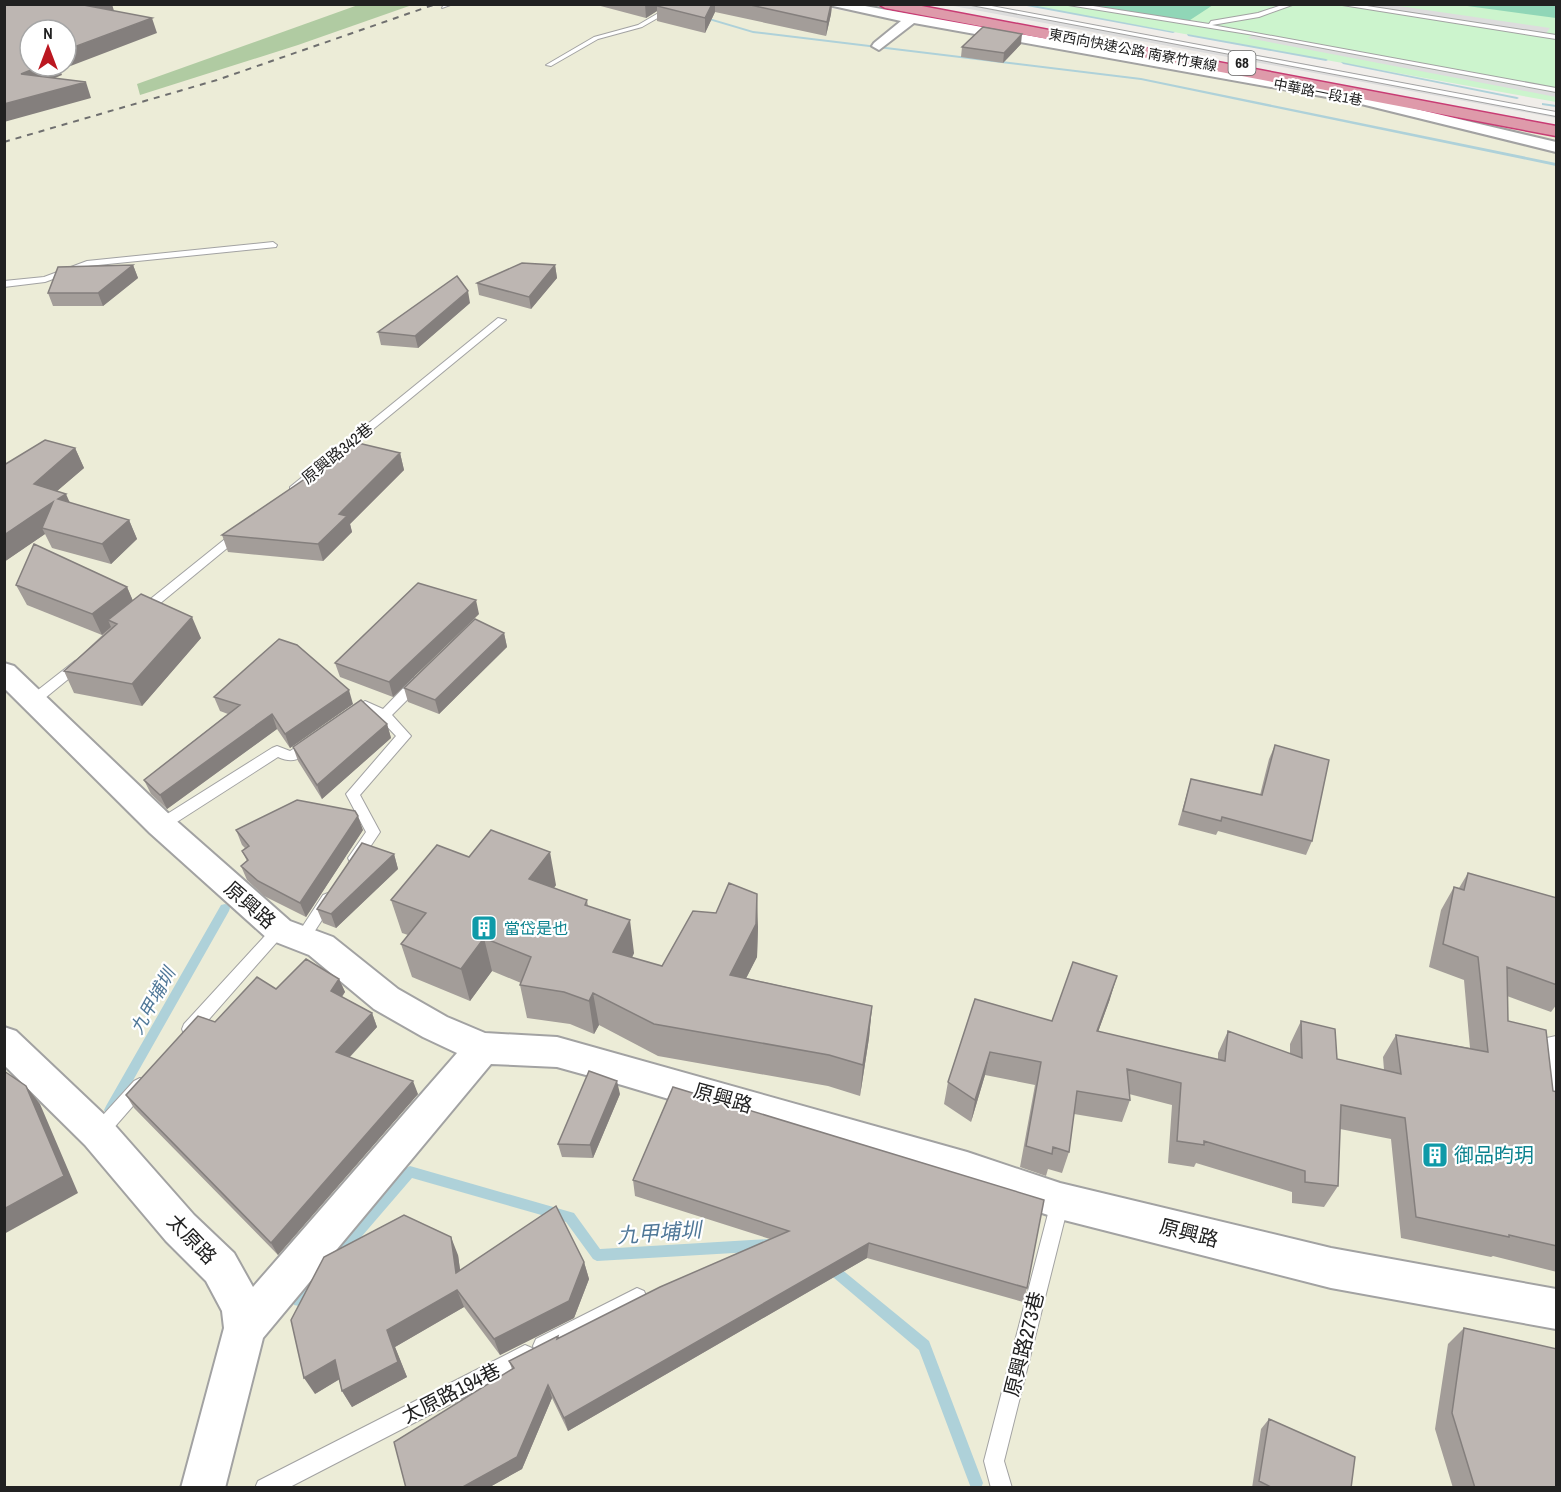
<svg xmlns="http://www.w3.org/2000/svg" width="1561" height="1492" viewBox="0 0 1561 1492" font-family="'Archivo Narrow','Noto Sans TC',sans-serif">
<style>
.farmland{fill:#ececd7;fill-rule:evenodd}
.forest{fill:#b0cba2}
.park{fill:#ccf4cd}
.pitch{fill:#90d6b7}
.parking{fill:#ddd}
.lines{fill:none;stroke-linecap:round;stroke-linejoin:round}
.stream{fill:#aed1d9;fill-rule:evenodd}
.lane-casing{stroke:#a2a2a2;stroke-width:2}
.street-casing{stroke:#a2a2a2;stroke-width:4}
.highway-casing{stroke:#c83c74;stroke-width:3}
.lane{fill:#fff;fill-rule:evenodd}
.street{fill:#fff;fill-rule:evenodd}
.highway{fill:#de9aaa;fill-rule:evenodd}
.rail{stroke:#6f6f6f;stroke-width:2;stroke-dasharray:6 6;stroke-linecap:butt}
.wall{fill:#a39d99}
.shaded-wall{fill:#847f7d}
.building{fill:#bdb6b2;stroke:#847f7d;stroke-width:1.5}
.labels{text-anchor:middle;stroke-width:4.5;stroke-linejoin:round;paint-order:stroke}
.far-street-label{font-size:14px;fill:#212121;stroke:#fff}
.shield{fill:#fff;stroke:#646464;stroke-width:1.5}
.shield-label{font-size:15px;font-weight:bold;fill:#212121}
.street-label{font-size:16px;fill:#212121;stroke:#fff}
.culture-label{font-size:16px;fill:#0d838f;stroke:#fff;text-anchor:start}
.water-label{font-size:18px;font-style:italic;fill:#507898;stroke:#fff}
.near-street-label{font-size:20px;fill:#212121;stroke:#fff}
.near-culture-label{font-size:20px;fill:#0d838f;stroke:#fff;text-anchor:start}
.near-water-label{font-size:21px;font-style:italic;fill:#507898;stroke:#fff}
</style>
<rect width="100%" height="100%" fill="#f0ede9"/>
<path class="farmland" d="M5 5H811L1556 136V1487L5 1488ZM30 30H66V66H30Z"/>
<path class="forest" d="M358 5H412L298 45 140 95 137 84Z"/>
<path class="park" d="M1026 5H1556V102Z"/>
<path class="pitch" d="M1074 5H1213L1184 24Z
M1460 5H1556V18Z"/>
<path class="parking" d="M948 5H981L1306 64 1556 112V118Z
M1363 5H1392L1550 28 1546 33Z
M1253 35 1556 93V97L1248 38Z"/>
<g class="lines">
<path class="stream" d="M1016 4H1027L1175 32 1173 33Z
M699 15 753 31 1141 78 1556 163V166L1141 80 753 33 699 17Z
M1187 34 1326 59 1328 60 1326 61 1188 36Z
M1341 62 1517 97 1519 98 1517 99 1343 64Z
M1542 103 1556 105V107L1542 105Z
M225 904 229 905 230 908 229 911 114 1114 110 1115 106 1114 104 1110 106 1106 221 905Z
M410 1166 574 1213 600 1249 769 1239 773 1241 775 1245 773 1249 769 1251 597 1261 593 1259 566 1222 412 1178 344 1257 340 1259 336 1257 334 1253 336 1249 406 1168Z
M831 1262 835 1264 929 1341 983 1483 981 1488H971L919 1350 827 1272 825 1268 827 1264Z
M313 1278 317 1280 319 1284C316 1292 307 1303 299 1306L294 1305 293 1300C296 1292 305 1281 313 1278Z"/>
<defs>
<path id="lane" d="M444 4H453L442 8Z
M674 4H682L642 27 598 39 551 66 546 65 594 37 638 25Z
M966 4H981L1556 112V116Z
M1062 4H1080L1209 24 1211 21 1258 13 1285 4H1295L1259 17 1212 25 1556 88V92L1254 35Z
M1336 4H1354L1556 35V39Z
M273 242 277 245 276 247 88 266 45 282 4 287V281L44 277 87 261Z
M498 318 506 320 298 491H290V487Z
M239 530 245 533 243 535 146 615H138L136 612 138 609 235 531Z
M79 660 83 661 85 664 83 667 39 703H29L27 700 29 697 75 661Z
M418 677 423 678 424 681 423 684 392 715 411 736 360 795 380 832 360 862H350L348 858 366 832 346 794 396 736 379 718 366 711 353 718 346 713 365 701 383 709 413 678Z
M311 738 316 740 318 743 316 746C301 757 296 765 278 757L166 829H156L154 825 156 821 272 748 277 746 290 751Z
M328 893 333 895 336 899 333 903 307 943 302 945 297 943 294 939 297 935 323 895Z
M279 924 284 926 287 930 284 934 196 1034 190 1036 184 1034 182 1029 184 1024 274 926Z
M1556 1036V1098L1550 1095 1547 1090 1540 1044 1542 1039Z
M140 1078 146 1081 148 1086 146 1091 105 1138 99 1140 93 1138 90 1132 93 1126 134 1081Z
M1060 1193 1066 1196 1069 1202 1004 1461 1012 1488H991L984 1461 1051 1202 1054 1196Z
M637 1288 644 1291 647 1298 644 1305 550 1353 543 1356 536 1353 533 1346 536 1339Z
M525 1345 532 1348 535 1355 532 1362 288 1488H255L258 1481Z"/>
<path id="street" d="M824 4H854L1349 93 1556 142V152L1349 101 914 23 879 50 872 46 874 43 901 21Z
M4 663 14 666 172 817 290 921 333 937 398 989 447 1017 485 1033 557 1037 967 1152 1060 1183 1331 1248 1556 1289V1329L1331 1288 1060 1219 967 1188 622 1085 557 1067 491 1064 263 1338 225 1488H181L224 1328 222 1311 206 1281 166 1241 85 1145 4 1065V1027L16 1031 111 1121 194 1215 234 1253 253 1287 457 1053 423 1037 374 1009 309 955 268 939 150 833 4 688Z"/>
<path id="highway" d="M878 4H911L1556 126V136L885 8Z"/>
</defs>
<use href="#lane" class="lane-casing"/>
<use href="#street" class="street-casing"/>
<use href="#highway" class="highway-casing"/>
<use href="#lane" class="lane"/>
<use href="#street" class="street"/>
<use href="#highway" class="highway"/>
<path class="rail" d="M4 142 217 80 436 4"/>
</g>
<path class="wall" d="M593 4H832L831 14 826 36 715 12 705 33 657 21V11L646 18Z
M1021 44 1003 63 961 57 962 47Z
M133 265 138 278 103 306H53L48 293Z
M555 265 557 278 531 309 479 295 477 283Z
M470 303 418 348 381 345 378 332Z
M75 448 84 468 57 491 70 503 129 520 137 539 111 564 52 548 45 534 4 562V465Z
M400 453 404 470 350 524 352 532 323 561 228 552 222 535Z
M16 585 127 587 133 601 201 638 142 706 74 693 64 671 111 627 102 635 27 605Z
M479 614 393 697 340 677 335 663Z
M504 633 507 647 439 714 408 702 404 688Z
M214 697 353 704 290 748 277 729 167 809 151 794 144 780 228 714 220 711Z
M387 724 391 738 322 799 298 761 293 747Z
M1275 745 1312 841 1306 855 1218 831 1216 835 1178 825 1191 779 1260 795 1269 759Z
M236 830H363L306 917 264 896 247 880 241 866 247 861 242 851 245 848 242 845Z
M394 854 398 869 336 928 323 923 317 909Z
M469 857 556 885 554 888 587 900 588 906 634 953 632 958 662 966 758 927 757 957 746 978 872 1006 869 1038 860 1096 828 1086 658 1056 599 1025 594 1034 570 1024 527 1018 520 985 521 983 492 971 470 1001 412 977 401 944 408 935 402 933 391 900Z
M1468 873 1557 898V1004L1551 1012 1507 996 1508 1021 1553 1091 1557 1092V1272L1493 1256 1491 1257 1401 1238 1391 1139 1340 1129 1338 1186 1324 1207 1292 1203V1192L1196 1163 1194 1167 1168 1163 1172 1105 1129 1094 1130 1100 1122 1122 1074 1114 1069 1152 1062 1173 1048 1169 1046 1176 1020 1167 1035 1085 985 1075 971 1122 944 1104 948 1082 975 999 1052 1021 1110 999 1098 1032 1218 1060V1053L1228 1031 1290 1054V1044L1301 1021 1337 1059 1384 1070 1383 1057 1396 1035 1470 1048 1464 980 1429 967 1441 910 1454 887 1459 888Z
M339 979 345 992 342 997 372 1013 377 1027 350 1057 418 1094 278 1255 134 1108 126 1095 215 1022 276 989Z
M673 1087 1027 1288 1023 1302 867 1258 568 1431 552 1398 522 1469 488 1488H406L512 1369 509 1361 770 1239 635 1196 633 1180Z
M620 1094 593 1158 562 1157 558 1144Z
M458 1255 460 1271 584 1262 589 1279 574 1318 500 1355 464 1307 395 1347 407 1377 352 1407 342 1391 339 1379 315 1394Z
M1464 1328 1557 1488H1453L1435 1429 1448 1344Z
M1269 1419 1351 1488H1252L1261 1429Z"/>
<path class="shaded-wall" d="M112 4 114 11 83 5Z
M645 4H669L657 6V11L646 18Z
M712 4H715V12L705 33V18Z
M831 4H832L831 14 826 36 827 22Z
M152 18 157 33 60 70 62 75 27 90 21 74 41 66H66V50Z
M1022 34 1021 44 1003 63 1004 53Z
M86 82 91 98 4 122V104Z
M133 265 138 278 103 306 98 293Z
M555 265 557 278 531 309 529 297Z
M468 291 470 303 418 348 415 336Z
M75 448 84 468 43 503 34 484Z
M400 453 404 470 350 524 352 532 323 561 318 544 339 514Z
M66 494 75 514 58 499Z
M53 502 42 528 45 534 4 562V535Z
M129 520 137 539 111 564 102 544Z
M127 587 136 608 108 620 111 627 102 635 92 614Z
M476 600 479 614 393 697 389 682Z
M192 617 201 638 142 706 132 684Z
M504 633 507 647 439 714 435 700Z
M349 690 353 704 290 748 285 734Z
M272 714 277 729 167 809 160 795Z
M387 724 391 738 322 799 317 785Z
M358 816 363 830 306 917 300 903Z
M550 852 556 885 536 912 529 879Z
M394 854 398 869 336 928 331 914Z
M757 894 758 927 757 957 731 1008 730 975Z
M630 920 634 953 618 985 613 952Z
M484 938 492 971 470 1001 461 969Z
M1117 976 1110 999 1090 1054 1097 1031Z
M339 979 345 992 336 1004 331 991Z
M593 993 599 1025 594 1034 589 1001Z
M872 1006 869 1038 860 1096 863 1065Z
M372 1013 377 1027 342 1065 336 1052Z
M990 1052 985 1075 971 1122 975 1100Z
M413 1081 418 1094 278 1255 271 1243Z
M617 1081 620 1094 593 1158 590 1145Z
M26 1086 40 1104 78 1193 4 1234V1209Z
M451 1237 458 1255 463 1290 456 1273Z
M869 1243 867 1258 568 1431 564 1418Z
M584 1262 589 1279 574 1318 500 1355 494 1339Z
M457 1290 464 1307 395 1347 407 1377 352 1407 342 1391 387 1330Z
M335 1360 345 1376 315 1394 304 1378Z
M548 1385 552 1398 522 1469 488 1488H461Z"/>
<path class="building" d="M4 4H83V5L152 18 66 50V30H30V66H41L21 74 86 82 4 104Z
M660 4H712L705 18 657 6Z
M746 4H831L827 22Z
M983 27 1022 34 1004 53 962 47Z
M522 263 555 265 529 297 477 283Z
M133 265 98 293H48L58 267Z
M457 276 468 291 415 336 378 332Z
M45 440 75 448 34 484 66 494 58 499 129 520 102 544 42 528 53 502 4 535V465Z
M358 443 400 453 339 514 347 516 318 544 222 535Z
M34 544 127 587 92 614 16 585Z
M418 583 476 600 389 682 335 663Z
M141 594 192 617 132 684 64 671 117 624 108 620Z
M475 619 504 633 435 700 404 688Z
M279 639 297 645 349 690 285 734 272 714 160 795 144 780 240 705 214 697Z
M361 700 387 724 317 785 293 747Z
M1275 745 1329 760 1312 841 1222 817 1221 821 1183 811 1191 779 1262 795Z
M297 800 355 811 358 816 300 903 258 881 241 866 248 860 242 851 249 846 236 830Z
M491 830 550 852 529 879 587 900 585 905 630 920 613 952 662 966 693 911 716 913 729 883 757 894 756 924 730 975 872 1006 863 1065 829 1055 654 1024 593 993 589 1001 564 992 520 985 531 957 484 938 461 969 401 944 426 913 391 900 437 845 469 857Z
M362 843 394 854 331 914 317 909Z
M1468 873 1557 898V985L1507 967 1508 1021 1546 1030 1553 1091 1557 1092V1246L1509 1235V1237L1416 1217 1405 1118 1341 1105 1338 1186 1305 1182V1171L1204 1141V1145L1177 1141 1181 1083 1127 1069 1130 1100 1077 1091 1069 1152 1053 1147 1052 1154 1026 1146 1041 1062 990 1052 975 1100 948 1082 975 999 1052 1021 1073 962 1117 976 1097 1031 1225 1061 1228 1031 1302 1058 1301 1021 1335 1029 1337 1059 1401 1074 1396 1035 1488 1052 1478 957 1443 944 1454 887 1464 890Z
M306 959 339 979 331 991 372 1013 336 1052 413 1081 271 1243 126 1095 198 1016 215 1022 257 977 276 989Z
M4 1071 26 1086 64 1176 4 1209Z
M589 1071 617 1081 590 1145 558 1144Z
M673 1087 1044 1200 1027 1288 869 1243 564 1418 548 1385 517 1457 461 1488H406L394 1442 514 1368 509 1361 558 1336 557 1339 660 1287 789 1231 633 1180Z
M556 1206 584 1262 569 1301 494 1339 457 1290 387 1330 398 1362 342 1391 335 1360 304 1378 291 1320 324 1257 404 1215 451 1237 456 1273Z
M1464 1328 1557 1349V1488H1475L1452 1413Z
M1269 1419 1355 1457 1351 1488H1273L1259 1481Z"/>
<defs>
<symbol id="building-square" viewBox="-11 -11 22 22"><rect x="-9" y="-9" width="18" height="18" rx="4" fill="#0f9aa8" stroke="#fff"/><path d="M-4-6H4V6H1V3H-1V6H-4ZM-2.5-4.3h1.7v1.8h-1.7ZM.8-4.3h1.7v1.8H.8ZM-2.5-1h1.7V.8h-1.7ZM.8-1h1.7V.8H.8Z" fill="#fff"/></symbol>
</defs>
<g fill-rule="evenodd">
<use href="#building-square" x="469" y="913" width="30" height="30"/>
<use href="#building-square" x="1420" y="1140" width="30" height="30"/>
</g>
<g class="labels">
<g class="far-street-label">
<text transform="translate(1133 50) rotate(11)" y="5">東西向快速公路 南寮竹東線</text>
<text transform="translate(1318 92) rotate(11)" y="5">中華路一段1巷</text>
</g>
<rect class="shield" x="1228.5" y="51" width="27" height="24" rx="4.5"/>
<g class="shield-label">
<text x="1242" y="68">68</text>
</g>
<g class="street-label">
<text transform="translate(337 453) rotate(-39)" y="6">原興路342巷</text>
</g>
<g class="culture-label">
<text x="504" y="934">當岱是也</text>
</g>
<g class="water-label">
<text transform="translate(153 1001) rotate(-61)" y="6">九甲埔圳</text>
</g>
<g class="near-street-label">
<text transform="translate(250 905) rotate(41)" y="7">原興路</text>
<text transform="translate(723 1098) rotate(16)" y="7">原興路</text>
<text transform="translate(1189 1233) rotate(14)" y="7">原興路</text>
<text transform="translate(192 1239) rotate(46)" y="7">太原路</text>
<text transform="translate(1024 1344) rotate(-76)" y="7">原興路273巷</text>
<text transform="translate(451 1393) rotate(-27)" y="7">太原路194巷</text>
</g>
<g class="near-culture-label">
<text x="1454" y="1162">御品昀玥</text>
</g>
<g class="near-water-label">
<text transform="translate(659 1233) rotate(-4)" y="7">九甲埔圳</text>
</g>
</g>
<rect width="1561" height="1492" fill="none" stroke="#212121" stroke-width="12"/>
<g transform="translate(48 48)"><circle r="28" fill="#ffffff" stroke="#a6a6a6" stroke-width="1.5"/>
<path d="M0-4.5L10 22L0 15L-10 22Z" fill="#bb1720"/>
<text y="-9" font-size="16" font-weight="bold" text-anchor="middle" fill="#212121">N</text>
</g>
</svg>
